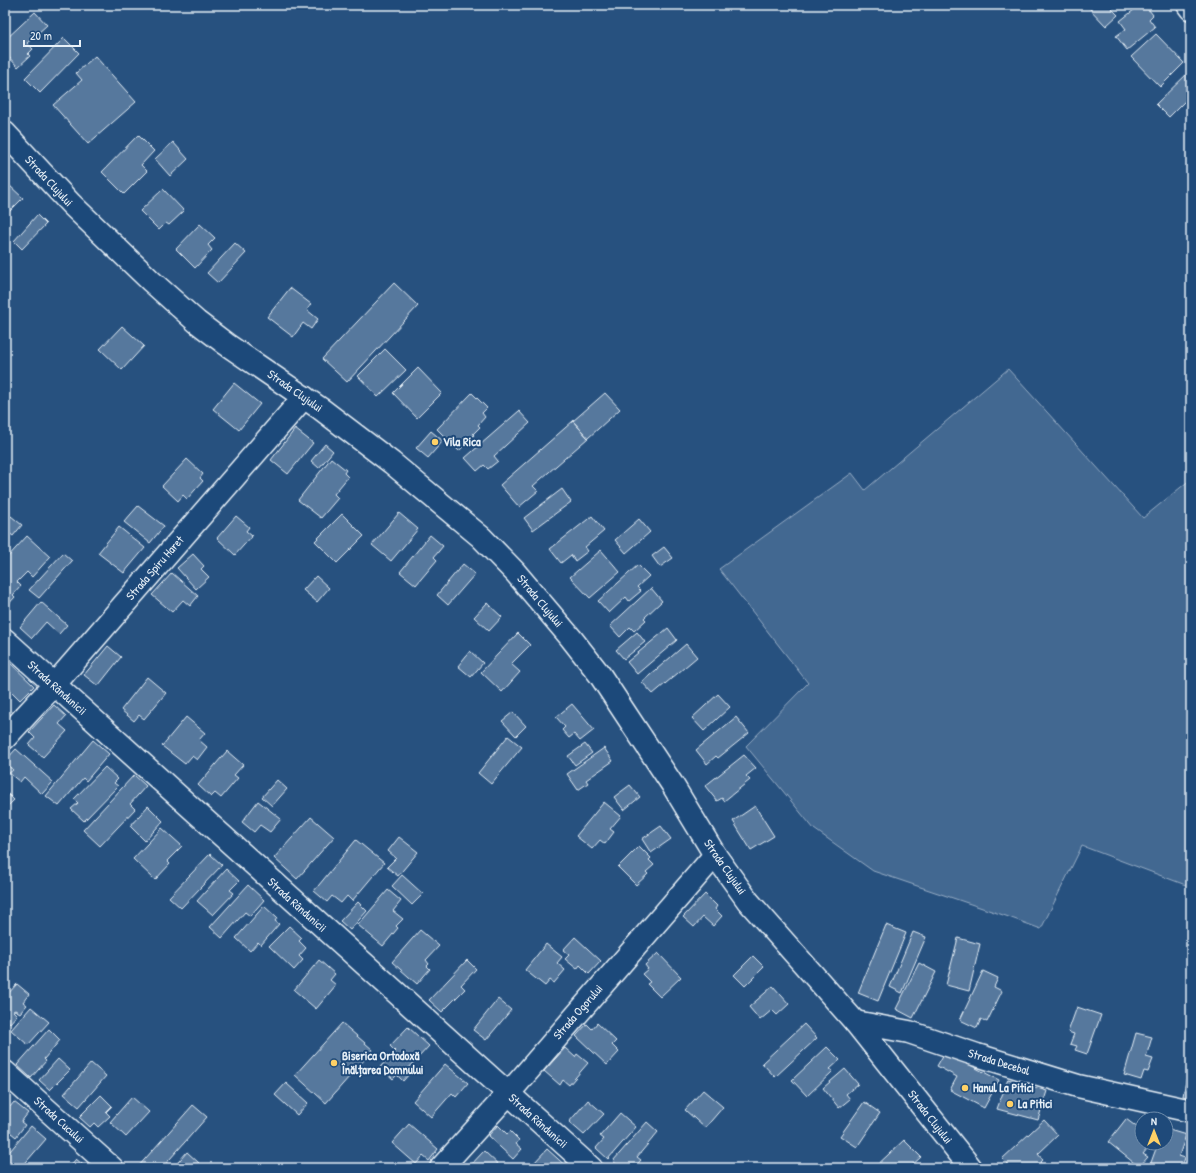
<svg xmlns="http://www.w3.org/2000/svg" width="1196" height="1173" viewBox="0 0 1196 1173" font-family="'Patrick Hand',sans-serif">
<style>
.green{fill:#436891;stroke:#96acc4}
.building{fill:#57789d;stroke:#e8f1f8}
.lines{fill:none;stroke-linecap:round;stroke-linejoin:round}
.minor-casing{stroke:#e8f1f8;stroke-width:25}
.major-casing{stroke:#e8f1f8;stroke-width:25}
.minor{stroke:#1f4a7a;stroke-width:22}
.major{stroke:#1f4a7a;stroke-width:22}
.poi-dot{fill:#ffd166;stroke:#1f4a7a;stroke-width:1.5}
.labels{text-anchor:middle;stroke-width:4;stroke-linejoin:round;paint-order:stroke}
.street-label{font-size:12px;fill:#e8f1f8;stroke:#1f4a7a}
.poi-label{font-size:12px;font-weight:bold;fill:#e8f1f8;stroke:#1f4a7a;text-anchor:start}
</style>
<rect width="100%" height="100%" fill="#27517f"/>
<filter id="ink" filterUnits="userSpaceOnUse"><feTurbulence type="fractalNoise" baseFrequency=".025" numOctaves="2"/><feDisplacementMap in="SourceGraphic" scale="8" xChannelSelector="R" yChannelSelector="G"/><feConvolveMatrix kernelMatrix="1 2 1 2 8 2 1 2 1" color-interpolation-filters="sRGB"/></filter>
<g filter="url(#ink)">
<path class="green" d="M1008 369 1143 518 1191 479V887L1082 846 1041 929 1006 916 873 871 814 829 746 746 808 683 719 569 852 473 865 490Z"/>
<path class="building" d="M1090 5H1115L1111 8 1118 15 1106 26 1088 7Z
M1140 5H1145L1153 15 1149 19 1155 27 1127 50 1116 36 1126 29 1120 21Z
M35 12 47 25 27 43 33 49 28 54 30 56 18 67 5 53V40Z
M1156 34 1184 63 1160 87 1131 57Z
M64 38 79 53 40 93 25 78Z
M95 56 136 102 88 144 53 105 82 80 76 73Z
M1191 70V95L1169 117 1156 104Z
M138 135 154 151 141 165 147 171 124 194 102 172Z
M173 142 188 159 170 176 155 159Z
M9 185 23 198 5 216V189Z
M163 189 184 211 169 225 166 223 159 230 140 211Z
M37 215 46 224 22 249 14 241Z
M200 224 215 238 208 245 212 250 195 268 176 249Z
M235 243 246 253 218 283 207 273Z
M394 283 418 306 347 382 322 359Z
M290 288 311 304 307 310 318 319 311 329 303 323 293 337 267 317Z
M122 326 144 346 122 370 100 349Z
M385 349 406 370 378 397 358 376Z
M418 368 442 393 417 418 393 393Z
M234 383 260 404 239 430 213 409Z
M472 393 487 408 482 413 485 417 478 425 480 427 473 434 474 435 459 451 437 429Z
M605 393 620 409 588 438 573 421Z
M519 411 530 423 494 456 498 461 488 469 484 465 477 471 465 458Z
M573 421 588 438 533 486 538 491 519 507 500 485Z
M295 429 313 443 288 474 271 460Z
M431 431 443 441 428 458 416 448Z
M325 444 333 451 319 468 311 461Z
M331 458 346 470 344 473 348 477 334 494 338 498 321 518 298 500Z
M187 459 203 474 200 478 203 481 187 499 183 495 178 501 162 486Z
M562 489 571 502 533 530 524 518Z
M138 506 164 526 150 543 124 522Z
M399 513 418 529 391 561 372 545Z
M342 514 364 536 337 563 315 541Z
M11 516 22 525 13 536 5 530V522Z
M236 516 249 527 246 531 252 536 235 555 217 538Z
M592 516 604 531 585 547 588 551 575 561 571 555 561 563 550 549Z
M639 519 650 532 626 553 615 540Z
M119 527 145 548 124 573 98 553Z
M430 535 443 546 434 557 437 560 416 585 400 572Z
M27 536 50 557 32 577 27 572 17 582 21 586 13 595 15 597 5 608V560Z
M664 547 673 558 660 567 652 556Z
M601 550 620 572 590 598 570 577Z
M63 553 72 561 39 598 29 590Z
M193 554 204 566 201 569 209 577 196 589 177 568Z
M463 564 475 574 448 605 437 595Z
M638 565 649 576 637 587 641 591 629 601 626 597 609 613 598 601Z
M172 573 198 596 190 606 183 600 172 612 152 595Z
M316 576 329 588 317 602 303 590Z
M651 588 662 601 644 618 646 620 634 631 630 627 620 637 610 626Z
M41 602 67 625 59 634 46 622 32 638 20 627Z
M487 603 502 617 489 631 474 617Z
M668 628 677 640 637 674 627 662Z
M637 632 645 642 624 659 616 650Z
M518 633 530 645 511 664 520 672 502 692 481 672Z
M686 644 697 657 653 694 642 682Z
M108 646 121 657 98 686 84 675Z
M470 651 483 663 471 677 458 666Z
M5 658 34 686 20 700 5 685Z
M147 677 166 693 144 719 139 715 134 721 121 710Z
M718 694 730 707 704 731 692 718Z
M572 704 594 730 580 741 574 734 569 738 562 730 565 727 556 717Z
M54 705 66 716 59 724 67 731 43 757 29 745 35 738 29 732Z
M513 712 526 726 516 736 502 721Z
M186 717 205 733 199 740 207 747 197 760 192 756 185 764 162 746Z
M736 717 749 733 718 758 716 756 707 764 696 750Z
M508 736 522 747 491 784 478 773Z
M93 740 109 754 86 781 83 778 59 806 46 796Z
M585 744 592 753 575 765 568 756Z
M604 748 613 761 586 780 588 783 578 790 567 774Z
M16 749 53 782 42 794 24 777 20 782 9 773 13 770 5 763V761Z
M227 751 243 765 234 775 238 778 221 798 215 793 211 797 198 785Z
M744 755 756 768 746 776 750 780 724 801 722 798 717 801 705 786Z
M105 767 118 779 114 783 118 786 84 821 71 809 78 803 74 799Z
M134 775 146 786 130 804 135 809 100 846 83 830Z
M277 780 287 789 272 806 262 797Z
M630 785 640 797 624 810 614 797Z
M5 791 14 800 5 809Z
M258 801 281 819 270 832 260 825 254 832 242 822Z
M604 802 621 816 610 829 614 832 605 844 600 840 592 849 576 836Z
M148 806 163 821 145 841 130 826Z
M755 806 774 836 751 850 733 821Z
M311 817 334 837 297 879 274 858Z
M661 826 671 839 651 853 642 839Z
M162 828 182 846 167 861 170 864 155 880 133 859Z
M399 837 418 852 398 876 387 867 396 858 388 851Z
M356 840 384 863 352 901 347 896 341 903 332 896 327 902 314 891Z
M639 846 651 858 649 860 654 865 646 872 648 874 636 885 618 867Z
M210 854 222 865 181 908 169 897Z
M226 869 239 881 230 890 234 893 213 915 197 901Z
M402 875 423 894 412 905 392 886Z
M248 885 264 900 250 916 245 912 222 938 210 927Z
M388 890 401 901 393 911 403 919 396 926 398 928 383 946 358 925Z
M705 894 717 906 715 909 722 916 713 926 703 917 694 927 683 917Z
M358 902 367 911 350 930 340 921Z
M264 906 277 918 275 921 279 924 261 945 258 942 250 951 236 938Z
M886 925 906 933 878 1001 858 993Z
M289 926 302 938 299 941 306 948 299 956 303 960 294 970 269 946Z
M420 930 439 946 426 960 429 964 427 966 430 969 417 984 392 962Z
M913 932 926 937 902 993 890 987Z
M575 937 601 961 589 974 580 965 577 969 565 959 569 955 563 950Z
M958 938 980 944 969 991 946 985Z
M546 944 562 957 557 963 565 970 554 983 550 980 545 986 525 970Z
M658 953 681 977 660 997 647 984 650 982 642 974 648 969 645 965Z
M753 956 764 967 745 986 734 975Z
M319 960 335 974 330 980 336 985 316 1009 294 990Z
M467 960 476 969 461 985 465 989 442 1012 429 1000Z
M919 963 936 972 913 1018 896 1009Z
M983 971 998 978 994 987 1002 991 987 1022 981 1019 977 1028 960 1020Z
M17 984 29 994 23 1002 27 1005 20 1013 15 1010 13 1011 17 1015 10 1023 5 1018V997Z
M773 986 789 1004 777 1015 772 1010 760 1020 749 1007Z
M498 999 511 1010 486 1040 473 1030Z
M31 1007 49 1022 28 1045 11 1030Z
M1077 1007 1101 1015 1087 1054 1075 1050 1077 1046 1070 1044 1074 1034 1068 1032Z
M342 1023 373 1050 326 1103 295 1075Z
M597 1023 616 1041 612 1045 619 1052 607 1065 576 1036 587 1024 592 1029Z
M804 1024 817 1038 775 1077 762 1063Z
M408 1027 429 1046 407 1070 410 1073 403 1081 397 1075 393 1079 380 1067 395 1051 390 1046Z
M49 1029 60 1040 44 1059 46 1061 31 1078 17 1065Z
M1136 1033 1152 1037 1146 1057 1153 1059 1148 1072 1144 1071 1141 1080 1124 1075Z
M827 1047 840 1060 830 1069 833 1071 807 1096 792 1080Z
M565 1048 575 1057 577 1054 588 1063 569 1085 563 1080 560 1085 544 1071Z
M945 1052 999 1080 984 1108 950 1090 957 1077 937 1066Z
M58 1059 70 1070 50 1090 39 1080Z
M1190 1061H1191V1098L1183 1096Z
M91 1063 106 1076 79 1107 64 1094Z
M445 1064 468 1083 456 1097 452 1093 431 1117 413 1101Z
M845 1069 858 1084 846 1094 850 1099 839 1108 823 1088Z
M1008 1079 1047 1091 1038 1120 997 1109Z
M286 1083 308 1103 297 1115 275 1095Z
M703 1090 723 1107 705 1128 685 1110Z
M101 1095 112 1106 106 1112 110 1116 98 1127 94 1123 90 1127 79 1117Z
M132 1097 149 1112 126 1137 110 1122Z
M588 1100 604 1114 584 1135 569 1122Z
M14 1102 28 1113 21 1122 25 1125 16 1137 5 1128V1113Z
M864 1102 880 1113 857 1147 840 1136Z
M193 1105 207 1117 162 1168H137Z
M620 1113 636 1127 608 1159 596 1148 604 1139 600 1136Z
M1126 1119 1142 1131V1143H1152L1143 1154 1148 1157 1139 1167 1108 1142Z
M1044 1120 1058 1135 1038 1154 1043 1160 1035 1168H1011L1002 1159Z
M647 1122 658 1132 637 1157 641 1160 634 1168H621L613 1161Z
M409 1124 438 1149 429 1161 423 1156 416 1164 392 1143Z
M498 1125 507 1134 510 1131 519 1140 516 1144 522 1149 513 1159 488 1136Z
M31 1126 46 1139 21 1168H9L5 1164V1157Z
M1166 1129 1186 1135 1179 1156 1185 1158 1181 1168H1149L1157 1146 1160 1147 1161 1143H1166Z
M904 1140 921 1157 910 1167V1168H874Z
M547 1149 568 1168H538L533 1164Z
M484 1151 502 1168H468Z
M187 1152 199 1163 194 1168H173Z
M76 1159 87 1168H68Z"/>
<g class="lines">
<defs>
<path id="minor" d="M1188 5 1191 9
M5 640 591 1168
M5 738 54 685 304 397
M855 1022 909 1032 977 1055 1078 1086 1191 1111
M5 1072 112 1168
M441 1168 508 1094 715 855"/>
<path id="major" d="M5 133 71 204 151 281 197 322 226 344 321 409 392 463 481 537 515 572 571 638 600 675 672 784 715 855 748 901 855 1022 971 1168"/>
</defs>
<use href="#minor" class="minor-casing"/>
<use href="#major" class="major-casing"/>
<use href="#minor" class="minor"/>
<use href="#major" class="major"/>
</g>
</g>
<g class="poi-dot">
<circle cx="435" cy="442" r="4"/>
<circle cx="334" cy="1063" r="4"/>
<circle cx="965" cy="1088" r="4"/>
<circle cx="1010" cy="1104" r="4"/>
</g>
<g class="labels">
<g class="street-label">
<text transform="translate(49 181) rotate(47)" y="4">Strada Clujului</text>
<text transform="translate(295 391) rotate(35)" y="4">Strada Clujului</text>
<text transform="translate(155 568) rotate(-49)" y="4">Strada Spiru Haret</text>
<text transform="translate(540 601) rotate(50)" y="4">Strada Clujului</text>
<text transform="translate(57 688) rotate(42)" y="4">Strada Rândunicii</text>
<text transform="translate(725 867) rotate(55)" y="4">Strada Clujului</text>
<text transform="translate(297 905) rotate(42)" y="4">Strada Rândunicii</text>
<text transform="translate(578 1012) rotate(-49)" y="4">Strada Ogorului</text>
<text transform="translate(999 1062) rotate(17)" y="4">Strada Decebal</text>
<text transform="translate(930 1117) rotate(52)" y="4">Strada Clujului</text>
<text transform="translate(59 1120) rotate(42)" y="4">Strada Cucului</text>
<text transform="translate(538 1121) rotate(42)" y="4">Strada Rândunicii</text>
</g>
<g class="poi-label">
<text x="443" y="446">Vila Rica</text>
<text x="342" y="1060">Biserica Ortodoxă<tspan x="342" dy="14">Înălțarea Domnului</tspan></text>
<text x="973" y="1092">Hanul La Pitici</text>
<text x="1018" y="1108">La Pitici</text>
</g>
</g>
<rect width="1196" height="1173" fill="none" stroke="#1f4a7a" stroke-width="20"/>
<rect x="10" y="10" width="1176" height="1153" fill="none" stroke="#e8f1f8" stroke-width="1.5" filter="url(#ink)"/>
<g transform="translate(1154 1131)"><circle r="19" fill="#1f4a7a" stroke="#6f8dac"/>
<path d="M0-3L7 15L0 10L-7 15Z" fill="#ffd166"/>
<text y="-6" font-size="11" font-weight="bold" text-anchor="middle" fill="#e8f1f8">N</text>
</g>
<path d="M24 40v6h56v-6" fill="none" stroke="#e8f1f8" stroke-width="2"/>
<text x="30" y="40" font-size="12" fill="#e8f1f8" stroke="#1f4a7a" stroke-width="3" paint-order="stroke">20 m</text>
</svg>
